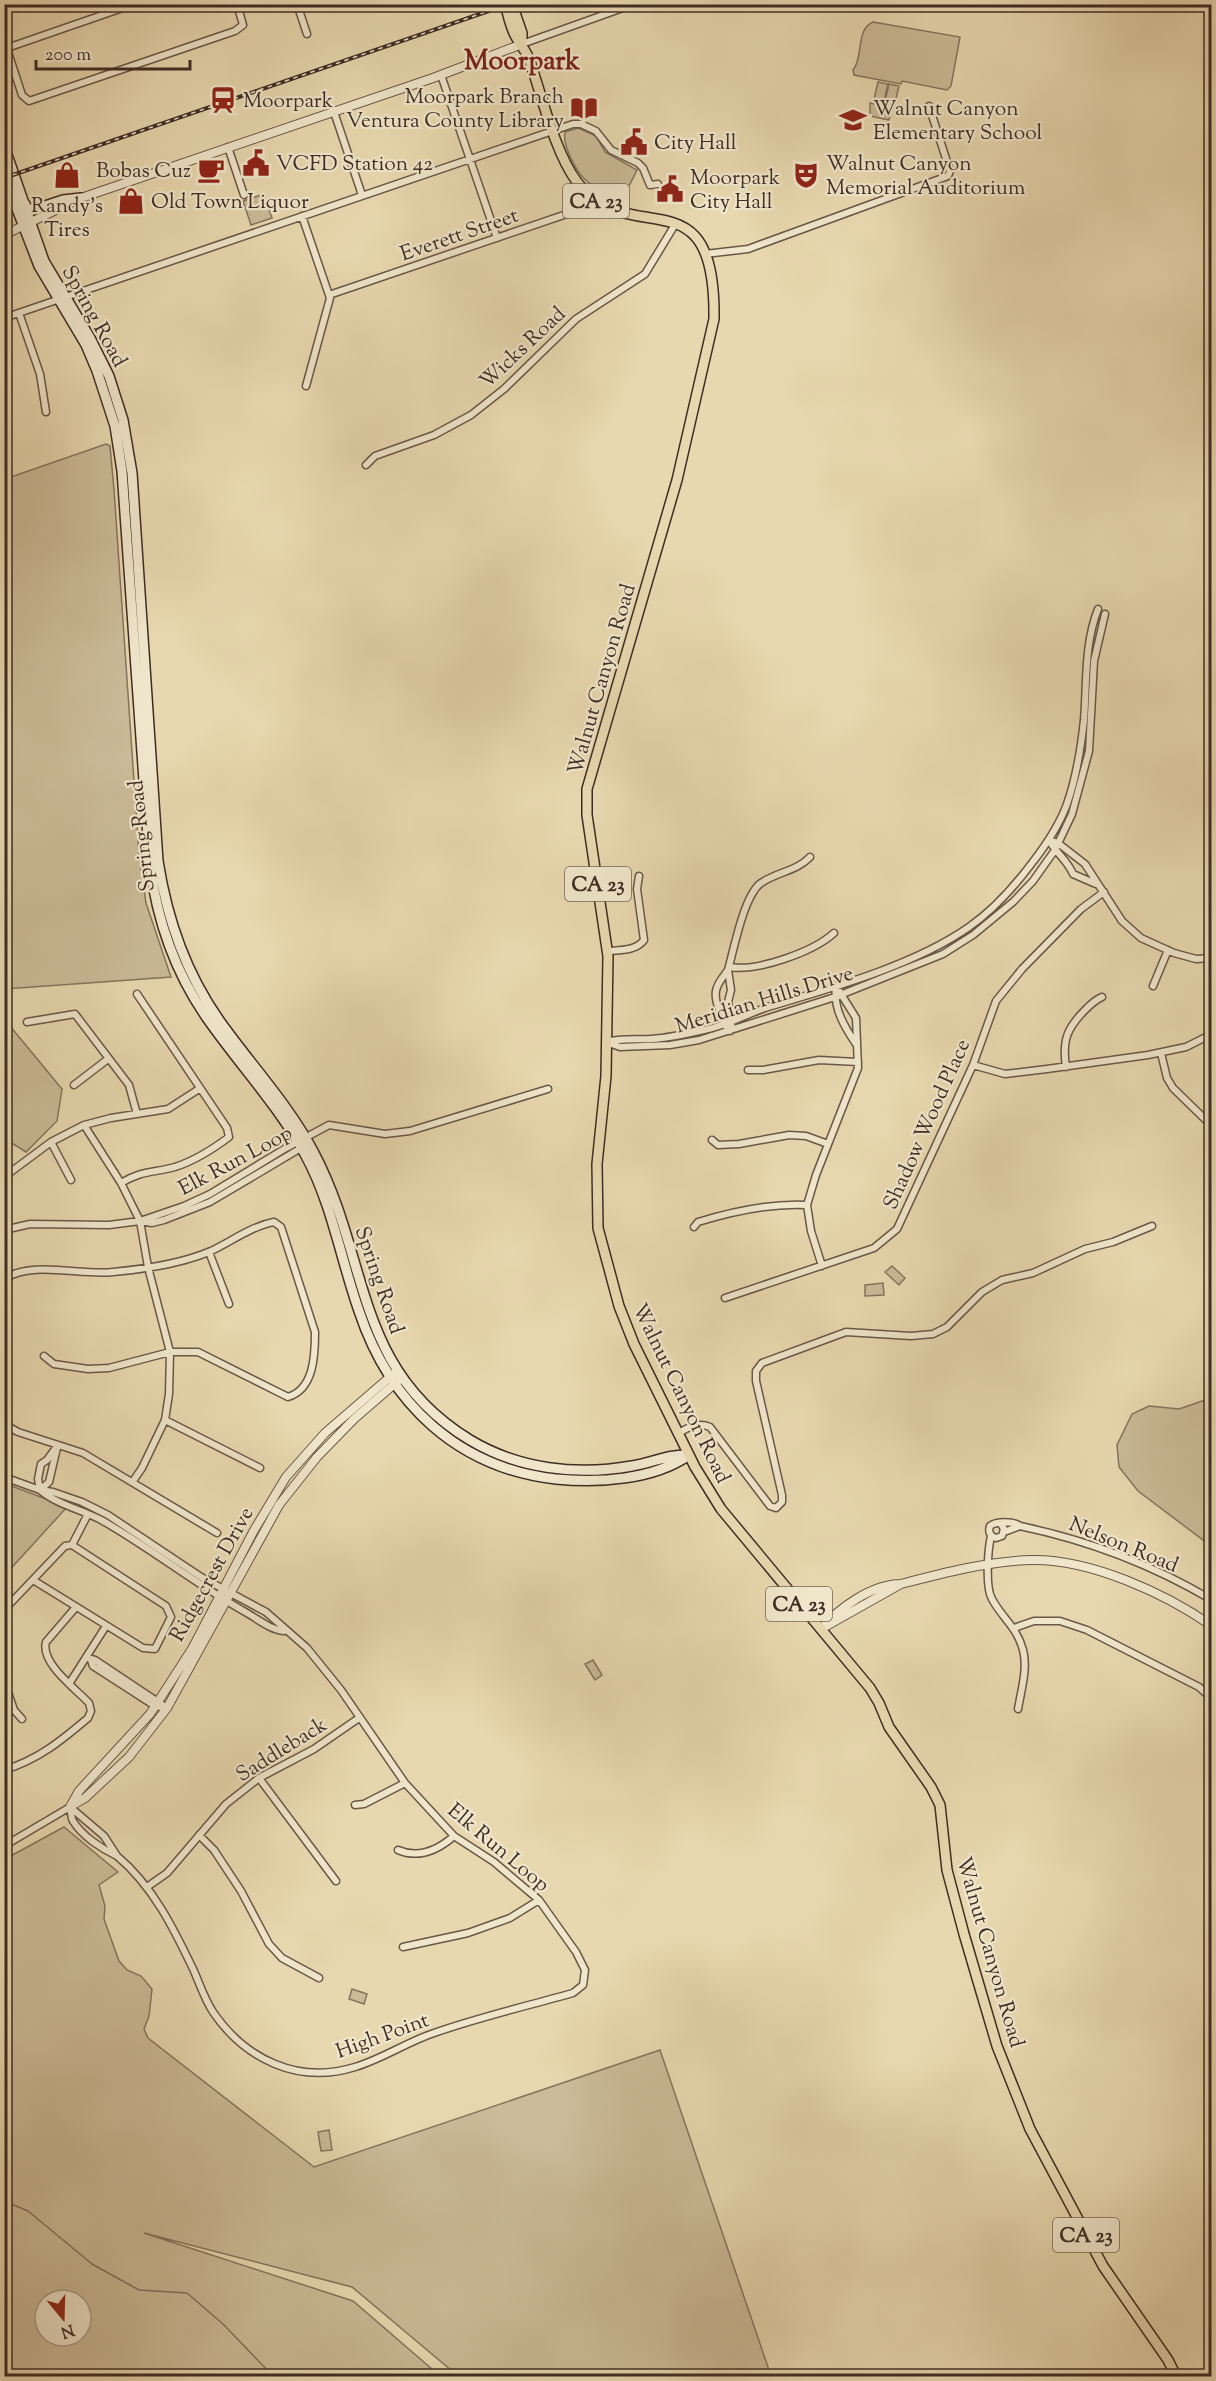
<svg xmlns="http://www.w3.org/2000/svg" width="1216" height="2381" viewBox="0 0 1216 2381" font-family="'Sorts Mill Goudy',serif">
<style>
.green{fill:#cbbb98;stroke:#85745e;stroke-width:1.5;fill-rule:evenodd}
.lines{fill:none;stroke-linecap:round;stroke-linejoin:round}
.stream{stroke:#82705c;stroke-width:1.5}
.minor-casing{stroke:#695748;stroke-width:9}
.tertiary-casing{stroke:#695748;stroke-width:10}
.secondary-casing{stroke:#3f2c25;stroke-width:12}
.primary-casing{stroke:#3f2c25;stroke-width:12}
.minor{stroke:#f0e6cb;stroke-width:6}
.tertiary{stroke:#f0e6cb;stroke-width:8}
.secondary{stroke:#f0e6cb;stroke-width:9}
.primary{stroke:#e8d8af;stroke-width:9}
.rail-casing{stroke:#3f2c25;stroke-width:4}
.rail{stroke:#f0e6cb;stroke-width:1.5;stroke-dasharray:4.5;stroke-linecap:butt}
.labels{text-anchor:middle;stroke-width:4.5;stroke-linejoin:round;paint-order:stroke}
.shield{fill:#f0e6cb;stroke:#746457;stroke-width:1.5}
.shield-label{font-size:20px;font-weight:bold;fill:#3f2c25}
.poi-label{font-size:21px;fill:#3f2c25;stroke:#f0e6cb;text-anchor:start}
.street-label{font-size:21px;fill:#3f2c25;stroke:#f0e6cb}
.district-label{font-size:27px;font-weight:bold;fill:#7a1f14;stroke:#f0e6cb}
</style>
<rect width="100%" height="100%" fill="#e8d8af"/>
<filter id="stains"><feTurbulence type="fractalNoise" baseFrequency=".00333" numOctaves="4"/><feColorMatrix values="0 0 0 0 .2 0 0 0 0 .09 0 0 0 0 .02 0 0 0 .5 -.17"/></filter>
<radialGradient id="worn" r=".72"><stop offset=".6" stop-color="#630" stop-opacity="0"/><stop offset="1" stop-color="#630" stop-opacity=".3"/></radialGradient>
<path class="green" d="M873 22 960 37 951 86 947 90 902 81 901 84 854 75 853 70C864 57 855 30 873 22Z
M878 82 888 84 884 101 874 99Z
M889 84 899 86 895 103 885 101Z
M870 103 880 105 881 112 890 114 889 120 870 116Z
M578 128 596 136 605 152 637 170 622 200C611 194 598 190 588 182 577 174 562 145 565 132Z
M264 194 272 218 251 225 243 201Z
M106 444 110 446 114 490 139 854 146 903 171 977 5 989V479Z
M5 1020 62 1089 57 1121 26 1152 5 1139Z
M892 1266 905 1278 899 1285 885 1272Z
M883 1283 884 1295 865 1296V1285Z
M1211 1398H1212L1211 1546 1138 1491 1119 1467 1117 1445 1132 1414 1149 1406 1179 1409Z
M4 1483 67 1507 5 1575H4Z
M593 1660 602 1675 595 1680 585 1664Z
M64 1827 118 1872 99 1885 105 1906 104 1919 119 1961 127 1970 141 1976 152 1989 149 2016 144 2029 148 2038 314 2167 660 2050 771 2376H458L352 2287 144 2233 353 2301 440 2376H5V1859ZM45 2300H81V2336H45Z
M352 1989 367 1994 364 2004 349 1999Z
M329 2130 332 2150 321 2151 318 2132Z"/>
<g class="lines">
<path class="stream" d="M4 2201 28 2211 92 2264 139 2290 187 2293 223 2324 273 2376"/>
<defs>
<path id="minor" d="M297 4 307 34
M4 40 22 95 29 101 235 31 243 25 237 4
M522 44 634 4
M7 48 134 4
M441 75 497 238
M334 112 362 195
M228 147 244 195
M302 216 330 298 306 386
M705 254 748 249 948 176 950 171 929 106
M329 295 599 203
M19 313 40 374 46 412
M4 318 573 124H581L596 131 611 150 638 163 643 168 650 185 658 184
M366 465 375 456 434 435 471 415 504 389 576 319 645 274 676 223
M1098 609C1084 645 1087 682 1084 720 1081 748 1076 778 1067 804 1059 826 1046 845 1032 863 1014 887 995 909 969 927 915 965 832 988 768 1007 746 1014 727 1026 704 1030 687 1034 668 1038 651 1039 635 1040 621 1038 606 1042L620 1047 670 1045 699 1040 835 997 943 954 973 935 1013 902 1033 881 1055 850 1072 814 1089 751 1094 661 1105 614
M1096 884 1073 874C1068 861 1056 853 1049 840L1058 843 1085 864 1122 921 1141 938 1174 953 1196 959 1212 958
M608 951C620 950 636 951 644 940L637 889 639 876
M729 967C757 972 813 952 834 933
M728 970C734 949 744 895 761 883 777 872 797 871 810 857
M728 970 731 990 728 1002 732 1021 730 1031C723 1025 714 1000 716 991 717 983 724 976 728 970Z
M1153 986 1168 950
M27 1022 75 1014 129 1085 137 1114
M1161 1053 1167 1078 1173 1088 1212 1126
M973 1065 1005 1074 1047 1069 1148 1055 1186 1047 1212 1034
M1066 1067C1062 1040 1067 1028 1086 1009 1091 1004 1095 1000 1102 997
M748 1070H763L819 1060 858 1062
M74 1085 108 1059
M84 1125 121 1183 140 1221 148 1267 170 1352 169 1394 165 1420 142 1468 133 1481
M712 1140 718 1145 739 1144 789 1135 806 1136 828 1144
M51 1142 71 1180
M4 1177 51 1142 84 1125 111 1118 168 1109 199 1089
M121 1183C143 1170 153 1173 175 1167 194 1161 213 1149 229 1137L227 1128 137 994
M140 1221 184 1206 210 1194 286 1148 329 1125 385 1134 410 1131 548 1089
M694 1227 698 1222C734 1211 770 1203 807 1205
M4 1230 30 1224 109 1225 140 1221 152 1223 164 1220 210 1202 301 1148 303 1145
M209 1252 229 1304
M822 1266 811 1231 807 1205 816 1175 858 1068 856 1018 836 986C833 1008 844 1026 856 1044
M4 1279C32 1260 81 1276 113 1272 146 1269 181 1264 211 1251 232 1241 252 1226 274 1222L281 1227 315 1332C315 1356 314 1389 288 1397L198 1352H170L109 1368 88 1369 54 1364 44 1356
M725 1298 874 1248 897 1229 973 1065 996 1001 1022 969 1081 909 1104 892
M165 1420 260 1468
M4 1424 18 1432 83 1453 217 1533
M679 1433C688 1427 699 1422 710 1427L770 1506 776 1508 782 1502V1495L756 1381V1371L762 1363 846 1332 911 1336 933 1334 947 1327 982 1292 1002 1280 1033 1273 1085 1249 1113 1242 1152 1226
M4 1477 40 1490 53 1492 82 1502 108 1515 201 1577 266 1612 307 1648 341 1690 405 1783 454 1836 494 1862 539 1900 576 1952 585 1970 583 1985 573 1993C527 2006 479 2017 434 2033 407 2042 382 2059 355 2067 298 2085 245 2059 213 2012 205 2000 200 1985 194 1971 174 1929 153 1886 117 1856
M40 1490 38 1479 41 1464 47 1460 58 1445
M40 1490 49 1482 57 1448
M41 1491C58 1505 83 1510 103 1521 152 1549 197 1585 247 1613 259 1620 271 1630 284 1631
M1001 1524 1004 1529 1002 1536 996 1538C990 1536 988 1532 990 1526 996 1521 1014 1521 1020 1526 1087 1540 1153 1565 1212 1600
M1004 1532 1020 1526
M991 1536C988 1549 985 1587 992 1599 1002 1618 1017 1627 1023 1650 1028 1668 1021 1691 1018 1709
M72 1545 88 1514
M33 1580 143 1648 155 1649 171 1617 166 1606 72 1545
M4 1610 65 1546 72 1545
M1014 1628 1034 1621H1060L1087 1630 1199 1687 1212 1699
M86 1657 95 1660 167 1708 155 1706 93 1666 91 1660
M4 1681 14 1710 22 1719
M69 1684 106 1626
M4 1770C38 1760 62 1740 88 1718L91 1711 89 1703C76 1689 40 1663 46 1642L76 1607
M259 1778 336 1881
M355 1805 364 1804 405 1783
M70 1807 104 1836 117 1856C102 1849 82 1836 73 1821 71 1818 71 1811 70 1807Z
M199 1835 214 1850 241 1891 269 1944 282 1958 319 1978
M4 1846 70 1807
M398 1850C419 1859 438 1850 454 1836
M147 1887 167 1873 226 1804 259 1778 314 1749 359 1718
M403 1947 468 1933 510 1918 539 1900"/>
<path id="tertiary" d="M4 235 81 198 433 78 522 44
M901 1584 821 1629C839 1608 872 1584 901 1584 943 1573 989 1561 1032 1560 1090 1559 1165 1593 1212 1626
M71 1806 85 1798 129 1757 167 1708 279 1505 317 1457 354 1419 399 1380
M70 1807 79 1791 150 1714 192 1649 253 1532 286 1477 325 1433 397 1371"/>
<path id="secondary" d="M4 146 44 261 90 338 109 376 123 420 132 473 158 861C167 919 185 972 219 1020 250 1064 289 1105 314 1153 370 1259 353 1369 470 1440 518 1469 577 1476 632 1466 652 1463 668 1454 689 1455
M4 175 39 266 86 345 97 371 115 426 122 471 150 865C157 920 175 972 207 1018 239 1064 279 1106 306 1156 332 1204 341 1260 359 1311 390 1404 458 1468 556 1479 599 1483 653 1480 689 1455
M25 204 27 208 33 210 63 200 81 198"/>
<path id="primary" d="M505 4C508 14 510 26 515 35 519 43 525 49 529 59 542 95 554 151 577 182 631 253 716 169 714 319L677 480 587 789V815L608 956 606 1076 597 1164 598 1228 619 1306 634 1344 695 1467 721 1509 870 1688 879 1703 889 1727 931 1787 940 1805 947 1870 964 1934 997 2046 1030 2129 1103 2266 1168 2360 1176 2376
M512 4 522 33V44"/>
</defs>
<use href="#minor" class="minor-casing"/>
<use href="#tertiary" class="tertiary-casing"/>
<use href="#secondary" class="secondary-casing"/>
<use href="#primary" class="primary-casing"/>
<use href="#minor" class="minor"/>
<use href="#tertiary" class="tertiary"/>
<use href="#secondary" class="secondary"/>
<use href="#primary" class="primary"/>
<defs>
<path id="rail" d="M4 178 509 4"/>
</defs>
<use href="#rail" class="rail-casing"/>
<use href="#rail" class="rail"/>
</g>
<defs>
<symbol id="station-bare" viewBox="-9 -9 18 18"><path d="M-3-6H3Q5-6 5-4V2Q5 4 3 4L4.5 6H3L1.5 4h-3L-3 6H-4.5L-3 4Q-5 4-5 2V-4Q-5-6-3-6ZM-3.5-4v3h7v-3ZM-3.5 1v1.5H-2V1ZM2 1v1.5H3.5V1Z" fill="#8f2418" stroke="#f0e6cb" stroke-width="2.5" paint-order="stroke"/></symbol>
<symbol id="library-bare" viewBox="-9 -9 18 18"><path d="M-6-4Q-3-5.5-.7-3.5V5Q-3 3-6 4ZM6-4Q3-5.5 .7-3.5V5Q3 3 6 4Z" fill="#8f2418" stroke="#f0e6cb" stroke-width="2.5" paint-order="stroke"/></symbol>
<symbol id="school-bare" viewBox="-9 -9 18 18"><path d="M0-5L7-2L0 1L-7-2ZM-4 1L0 2.5L4 1V4Q0 6-4 4Z" fill="#8f2418" stroke="#f0e6cb" stroke-width="2.5" paint-order="stroke"/></symbol>
<symbol id="civic-bare" viewBox="-9 -9 18 18"><path d="M-.6-6.5H3V-4.5H.6V-3L4-1V1h2V6H-6V1h2V-1L-.6-3ZM-1.2 2.5V6h2.4V2.5Z" fill="#8f2418" stroke="#f0e6cb" stroke-width="2.5" paint-order="stroke"/></symbol>
<symbol id="cafe-bare" viewBox="-9 -9 18 18"><path d="M-5.5-4.5H6V0H3Q3 3.5 0 3.5H-2.5Q-5.5 3.5-5.5 0ZM3-3.2v2h1.7v-2ZM-6 4.5H4V6H-6Z" fill="#8f2418" stroke="#f0e6cb" stroke-width="2.5" paint-order="stroke"/></symbol>
<symbol id="shop-bare" viewBox="-9 -9 18 18"><path d="M-5-2.5h2.3a2.7 3.5 0 0 1 5.4 0H5L5.5 6h-11ZM-1.5-2.5h3a1.5 2.3 0 0 0-3 0Z" fill="#8f2418" stroke="#f0e6cb" stroke-width="2.5" paint-order="stroke"/></symbol>
<symbol id="theatre-bare" viewBox="-9 -9 18 18"><path d="M-5-5.5Q0-4 5-5.5V0Q5 5 0 6Q-5 5-5 0ZM-3.3-2.5H-1v1.5H-3.3ZM1-2.5H3.3v1.5H1ZM-2.8 1Q0 5.5 2.8 1Z" fill="#8f2418" stroke="#f0e6cb" stroke-width="2.5" paint-order="stroke"/></symbol>
</defs>
<g fill-rule="evenodd">
<use href="#station-bare" x="204" y="81" width="38" height="38"/>
<use href="#library-bare" x="565" y="89" width="38" height="38"/>
<use href="#school-bare" x="834" y="101" width="38" height="38"/>
<use href="#civic-bare" x="615" y="123" width="38" height="38"/>
<use href="#civic-bare" x="237" y="144" width="38" height="38"/>
<use href="#cafe-bare" x="192" y="151" width="38" height="38"/>
<use href="#shop-bare" x="48" y="156" width="38" height="38"/>
<use href="#theatre-bare" x="787" y="156" width="38" height="38"/>
<use href="#civic-bare" x="651" y="170" width="38" height="38"/>
<use href="#shop-bare" x="112" y="182" width="38" height="38"/>
</g>
<g class="labels">
<g class="shield">
<rect x="563" y="184" width="66" height="34" rx="4.5"/>
<rect x="565" y="867" width="66" height="34" rx="4.5"/>
<rect x="766" y="1587" width="66" height="34" rx="4.5"/>
<rect x="1053" y="2218" width="66" height="34" rx="4.5"/>
</g>
<g class="shield-label">
<text x="596" y="208">CA 23</text>
<text x="598" y="891">CA 23</text>
<text x="799" y="1611">CA 23</text>
<text x="1086" y="2242">CA 23</text>
</g>
<g class="poi-label">
<text x="564" y="103" text-anchor="end">Moorpark Branch<tspan x="564" dy="24">Ventura County Library</tspan></text>
<text x="243" y="107">Moorpark</text>
<text x="873" y="115">Walnut Canyon<tspan x="873" dy="24">Elementary School</tspan></text>
<text x="654" y="149">City Hall</text>
<text x="276" y="170">VCFD Station 42</text>
<text x="826" y="170">Walnut Canyon<tspan x="826" dy="24">Memorial Auditorium</tspan></text>
<text x="191" y="177" text-anchor="end">Bobas Cuz</text>
<text x="690" y="184">Moorpark<tspan x="690" dy="24">City Hall</tspan></text>
<text x="151" y="208">Old Town Liquor</text>
<text x="67" y="212" text-anchor="middle">Randy's<tspan x="67" dy="24">Tires</tspan></text>
</g>
<g class="street-label">
<text transform="translate(459 234) rotate(-19)" y="7">Everett Street</text>
<text transform="translate(95 316) rotate(61)" y="7">Spring Road</text>
<text transform="translate(522 347) rotate(-43)" y="7">Wicks Road</text>
<text transform="translate(601 679) rotate(-74)" y="7">Walnut Canyon Road</text>
<text transform="translate(141 836) rotate(-96)" y="7">Spring Road</text>
<text transform="translate(764 999) rotate(-17)" y="7">Meridian Hills Drive</text>
<text transform="translate(926 1124) rotate(-66)" y="7">Shadow Wood Place</text>
<text transform="translate(235 1160) rotate(-28)" y="7">Elk Run Loop</text>
<text transform="translate(380 1280) rotate(71)" y="7">Spring Road</text>
<text transform="translate(682 1393) rotate(64)" y="7">Walnut Canyon Road</text>
<text transform="translate(1124 1544) rotate(22)" y="7">Nelson Road</text>
<text transform="translate(211 1574) rotate(-61)" y="7">Ridgecrest Drive</text>
<text transform="translate(281 1749) rotate(-32)" y="7">Saddleback</text>
<text transform="translate(499 1847) rotate(40)" y="7">Elk Run Loop</text>
<text transform="translate(991 1952) rotate(74)" y="7">Walnut Canyon Road</text>
<text transform="translate(382 2035) rotate(-20)" y="7">High Point</text>
</g>
<g class="district-label">
<text x="522" y="69">Moorpark</text>
</g>
</g>
<rect width="1216" height="2381" fill="none" stroke="#e8d8af" stroke-width="24"/>
<rect x="6" y="6" width="1204" height="2369" fill="none" stroke="#3f2c25" stroke-width="3"/>
<rect x="12" y="12" width="1192" height="2357" fill="none" stroke="#3f2c25" stroke-width="1.5"/>
<g transform="translate(63 2318) rotate(161)"><circle r="28" fill="#f0e6cb" stroke="#a99c89" stroke-width="1.5"/>
<path d="M0-4.5L10 22L0 15L-10 22Z" fill="#8f2418"/>
<text y="-9" font-size="16" font-weight="bold" text-anchor="middle" fill="#3f2c25">N</text>
</g>
<path d="M36 60v9h154v-9" fill="none" stroke="#3f2c25" stroke-width="3"/>
<text x="45" y="60" font-size="18" fill="#3f2c25" stroke="#f0e6cb" stroke-width="4.5" paint-order="stroke">200 m</text>
<rect width="100%" height="100%" filter="url(#stains)"/>
<rect width="100%" height="100%" fill="url(#worn)"/>
</svg>
